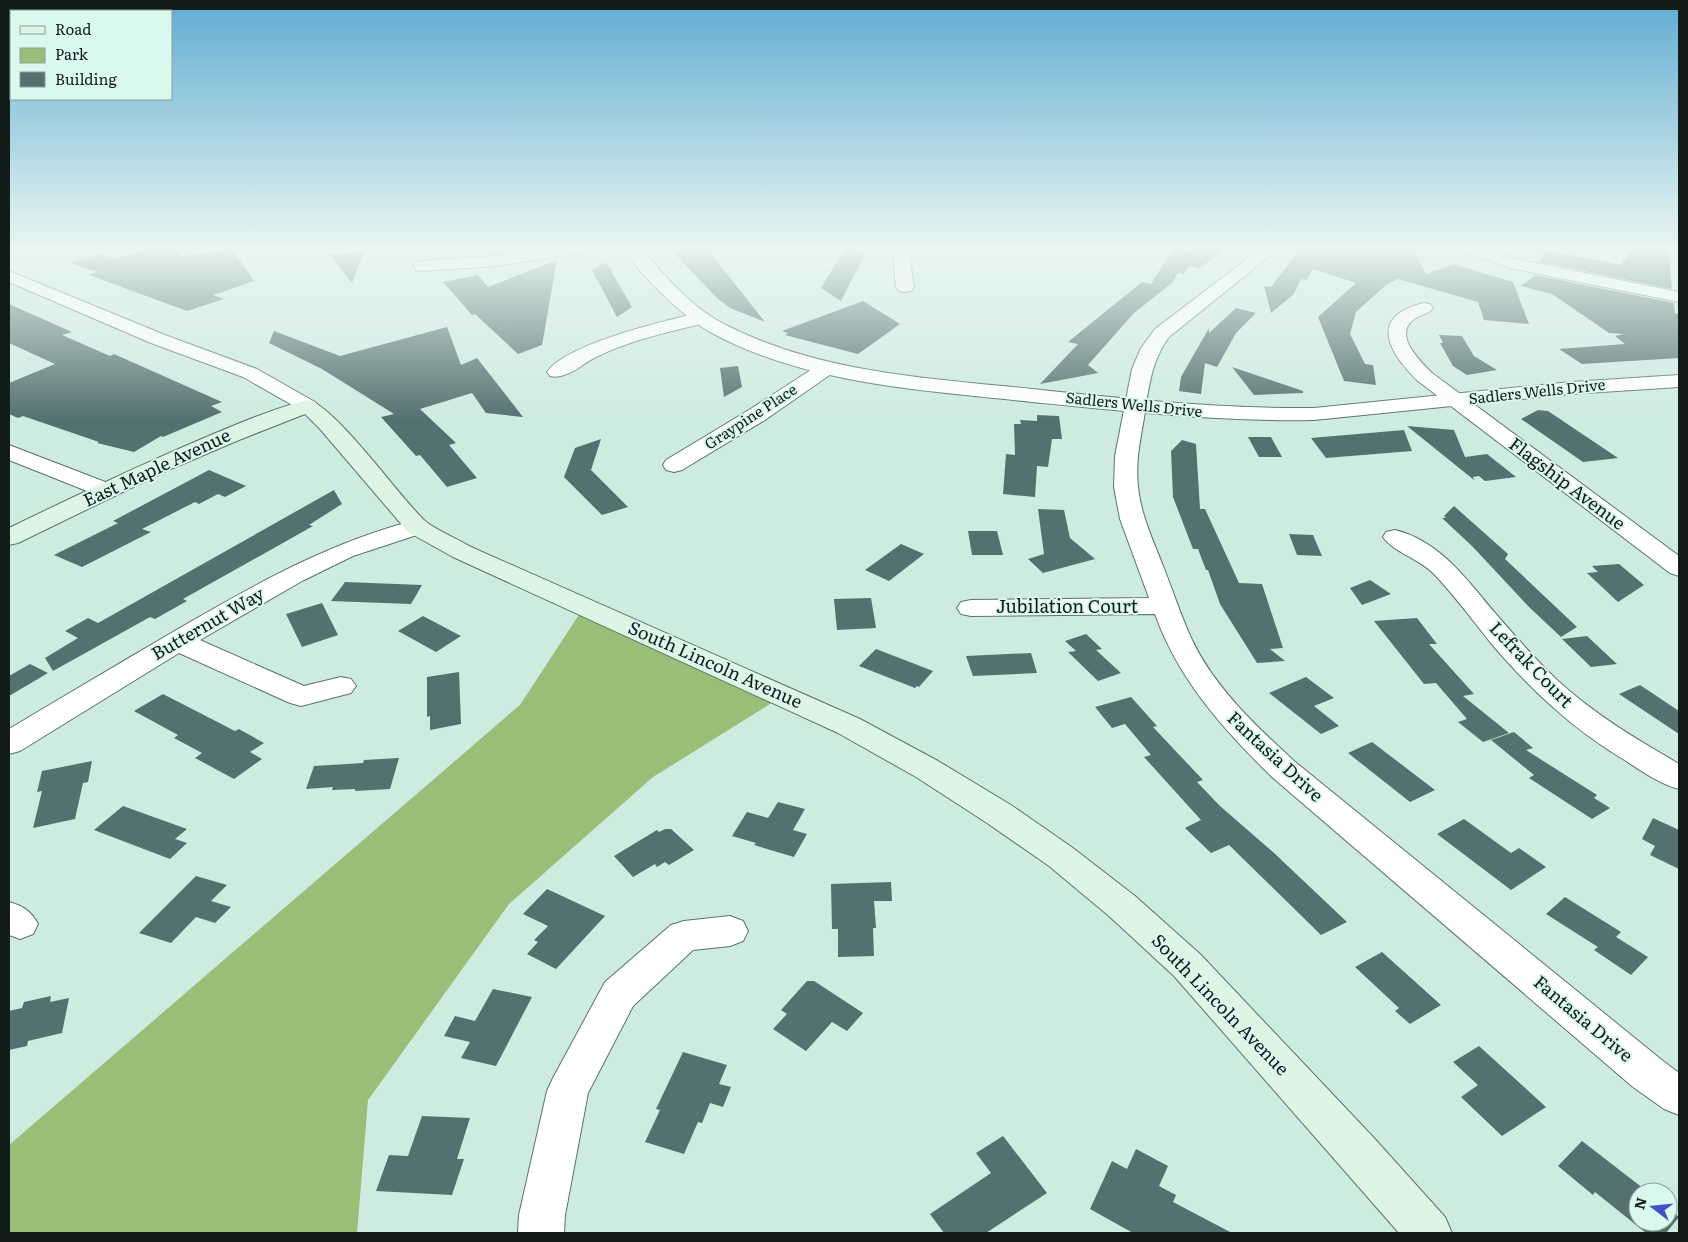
<svg xmlns="http://www.w3.org/2000/svg" width="1688" height="1242" viewBox="0 0 1688 1242" font-family="Literata,serif">
<style>
.green{fill:#99be78}
.building{fill:#54716f}
.lines{fill:none;stroke-linecap:round;stroke-linejoin:round}
.minor-casing{stroke:#59746a;stroke-width:2}
.tertiary-casing{stroke:#59746a;stroke-width:2}
.secondary-casing{stroke:#59746a;stroke-width:2}
.minor{fill:#fff;fill-rule:evenodd}
.tertiary{fill:#fff;fill-rule:evenodd}
.secondary{fill:#def4e4;fill-rule:evenodd}
.labels{text-anchor:middle;stroke-width:4;stroke-linejoin:round;paint-order:stroke}
.far-street-label{font-size:15px;fill:#121d19;stroke:#dbf8ee}
.street-label{font-size:18px;fill:#121d19;stroke:#dbf8ee}
</style>
<rect width="100%" height="100%" fill="#ceebe0"/>
<path class="green" d="M584 607 783 696 653 777 509 904 368 1100 357 1233H9V1145L520 705Z"/>
<path class="building" d="M155 246H171L182 256 232 249 254 281 213 295 224 299 187 311 89 275 97 272 70 263 100 254 115 259Z
M688 246H705L765 322 730 308 717 298 674 253Z
M1199 246H1229L1200 268 1189 266 1184 274 1178 273 1172 283 1134 313 1088 365 1098 373 1040 384 1078 344 1068 342 1142 282 1151 284 1174 247 1192 252Z
M1302 246H1412L1426 274 1453 264 1513 282 1529 324 1484 320 1478 302 1398 279 1386 285 1356 312 1350 334 1365 364 1373 365 1376 385 1344 381 1318 317 1356 283 1313 269 1306 280 1301 279 1294 294 1271 313 1264 286 1271 287Z
M1635 246H1668L1672 289 1540 262 1544 250 1621 265Z
M845 248 865 254 841 301 821 288Z
M364 252 352 283 329 254Z
M557 260 542 345 518 354 475 314 472 315 443 282 478 275 488 287Z
M606 262 632 307 617 317 592 270Z
M1535 275 1674 303 1675 313 1679 314V358L1582 364 1559 349 1625 344 1615 336 1624 334 1609 333 1552 294 1521 286Z
M863 301 900 324 858 354 785 335 788 333 782 331Z
M9 304 72 332 62 335 110 356 114 354 222 402 211 406 222 412 163 437 161 436 134 452 97 443 99 442 23 416 18 418 9 414V383L55 364 9 343Z
M1236 308 1256 313 1236 333 1217 367 1205 363 1201 394 1179 391 1181 377 1209 328V333Z
M447 327 461 365 477 358 523 417 486 413 472 393 420 409 456 443 449 445 477 478 447 487 420 455 416 456 381 417 394 414 322 369 269 343 274 331 340 356Z
M1439 335 1462 336 1474 356 1497 370 1467 375 1453 366 1440 343H1443Z
M738 366 742 387 724 397 720 368Z
M1232 367 1303 391V393L1254 395Z
M1538 410 1548 411 1618 458 1583 462 1521 419Z
M1037 415 1059 416 1062 439H1052L1048 467 1037 466 1035 497 1003 494 1006 454 1015 455 1014 424H1021L1020 420 1037 421Z
M1407 426 1454 430 1465 457 1487 454 1516 477 1485 481 1479 476 1473 477 1474 480Z
M1404 430 1412 451 1326 458 1311 438Z
M1248 437H1271L1282 457H1259Z
M601 439 591 470 628 507 602 515 564 477 575 448Z
M1182 440 1196 444 1200 509H1205L1239 583 1262 584 1283 648 1270 649 1285 661 1257 663 1220 604 1208 570H1206L1198 549H1193L1173 497 1171 451Z
M209 470 246 486 225 497 218 494 199 504 195 502 142 529 151 532 82 567 54 555 118 523 113 521Z
M334 490 342 504 309 525 313 526 183 599 187 601 155 619 150 617 53 671 45 658 78 638 65 631 88 618 98 623Z
M1454 506 1508 554 1505 559 1577 627 1561 637 1529 607 1472 546 1442 518H1446L1444 516Z
M1038 509 1064 510 1070 538 1095 559 1043 573 1028 559 1044 554Z
M968 531H997L1003 555H972Z
M1289 534 1313 535 1322 556 1297 555Z
M901 544 924 554 889 581 865 570Z
M1619 564 1644 585 1618 602 1587 573 1598 572 1592 566Z
M1370 580 1391 594 1362 605 1350 588Z
M345 582 422 585 411 604 331 601Z
M871 598 876 628 837 630 834 599Z
M322 603 338 635 302 647 286 614Z
M423 616 461 636 436 652 398 631Z
M1417 618 1437 644H1429L1474 694 1463 696 1509 733 1483 742 1458 722 1467 719 1436 683 1424 684 1374 621Z
M1086 634 1102 649 1096 650 1121 673 1098 681 1068 652 1076 651 1065 641Z
M1587 636 1617 664 1591 667 1562 639Z
M876 649 933 671 919 687 917 686 915 688 859 666Z
M1031 653 1037 673 973 676 966 656Z
M30 664 48 673 9 696V676Z
M459 672 461 724 430 730V716L427 717V677Z
M1306 677 1334 698 1314 706 1339 726 1321 734 1269 693Z
M1640 685 1679 711V734L1619 694Z
M163 694 235 731 239 729 264 743 250 752 262 759 234 779 195 758 202 753 174 738 178 735 134 711Z
M1131 697 1157 726 1153 727 1203 780 1197 782 1220 806 1273 852 1347 922 1321 935 1229 845 1211 853 1185 828 1201 820 1144 757 1151 755 1125 724 1112 728 1095 707Z
M1514 732 1533 748 1526 750 1597 795 1594 798 1610 808 1592 819 1529 778 1534 775 1491 740Z
M1372 742 1435 790 1410 802 1348 753Z
M399 758 390 789 355 791V789L332 790 333 787 306 789 314 766 363 763 364 760Z
M92 761 88 782 83 783 75 819 33 828 42 791 37 792 42 771Z
M778 802 805 809 793 830 807 834 794 857 754 845 756 843 732 836 747 812 768 818Z
M123 806 187 829 175 839 187 843 170 859 94 830Z
M1653 818 1679 830V869L1650 855 1655 846 1642 839Z
M1464 819 1511 853 1519 848 1546 867 1511 890 1437 834Z
M665 829H671L694 850 669 865 665 862 657 867 655 864 633 877 614 856 657 830 659 832Z
M196 876 227 885 211 901 231 907 215 923 196 917 171 943 139 933Z
M891 882 892 901H874L876 928H873L874 956 838 957V929H832L831 884Z
M547 889 605 916 556 969 527 954 538 942 534 940 548 926 523 914Z
M1565 897 1621 932 1616 937 1648 957 1631 975 1594 950 1598 947 1546 914Z
M1382 952 1441 1005 1410 1024 1395 1011 1399 1008 1355 967Z
M807 981H814L863 1013 847 1031 832 1022 806 1051 773 1029 787 1014 781 1010Z
M493 989 532 997 496 1066 461 1058 470 1042 444 1036 455 1016 475 1021Z
M51 996 50 1002 69 998 62 1033 28 1041 27 1046 9 1050V1011L22 1008 24 1002Z
M1479 1046 1546 1107 1502 1136 1461 1097 1478 1085 1453 1062Z
M683 1052 727 1065 719 1084 731 1087 723 1107 710 1103 702 1123 698 1122 684 1154 645 1142 660 1110 656 1109Z
M422 1116 470 1118 457 1159H464L452 1195 376 1191 389 1155 408 1156Z
M1003 1136 1047 1193 986 1233H944L930 1214 991 1173 976 1153Z
M1582 1141 1648 1192H1638V1222H1668V1208L1679 1217 1666 1233H1646L1595 1192 1593 1195 1558 1166Z
M1136 1149 1168 1166 1159 1186 1176 1195 1173 1202 1232 1233H1133L1090 1209 1112 1161 1127 1169Z"/>
<g class="lines">
<defs>
<path id="minor" d="M561 246H601L599 249 593 251 495 266 422 271 416 270 414 266 416 262 422 261 495 256Z
M892 246H908L914 287 911 291 905 292 899 291 896 287Z
M1264 246H1282L1169 337C1152 360 1149 385 1145 412 1141 437 1135 461 1138 487 1141 515 1153 540 1163 566 1173 591 1181 616 1192 640 1215 688 1256 726 1294 761L1663 1061 1679 1073V1115L1664 1109 1633 1087 1272 777C1223 729 1178 679 1155 614L971 616 961 614 957 608 961 602 971 600 1149 598 1120 519 1114 487 1115 456 1132 369 1141 348 1155 329Z
M1466 246H1479L1515 259 1679 292V302L1511 268 1466 252 1464 249Z
M1424 303 1430 304 1433 308C1429 314 1422 314 1416 318 1391 333 1419 360 1432 373L1679 556V576L1670 573 1418 381C1388 352 1368 316 1424 303Z
M701 312 708 314 710 318 708 322C670 332 629 340 594 358 581 365 566 380 550 376L547 372C567 343 666 321 701 312Z
M827 362 834 364 837 368 834 372 765 420 682 470 674 472 666 470 663 465 666 460 749 410 820 364Z
M9 445 113 485 117 490 113 495 105 497 97 495 9 460Z
M417 520 426 522 429 527 426 532 353 556 302 581 200 640 304 686 341 677 351 679 356 686 351 693 301 706 290 703 179 653 20 751 9 754V729C63 697 118 664 173 632 251 587 328 542 417 520Z
M1395 530C1440 541 1467 580 1495 613 1515 636 1535 659 1557 680 1594 714 1636 739 1679 764V789C1660 784 1643 772 1626 761 1572 729 1530 689 1490 642 1472 619 1454 595 1434 574 1420 559 1393 552 1383 537L1386 532Z
M9 902C23 906 31 911 38 924L33 934 20 939 9 935Z
M730 916 743 921 748 931 743 941 730 946 693 950 633 1006 588 1093 565 1215 564 1233H518L519 1215 547 1091 553 1078 605 982 671 925 684 921Z"/>
<path id="tertiary" d="M621 246H638C664 274 689 306 724 324 818 373 928 378 1032 389 1126 399 1219 409 1314 408L1571 382 1679 375V387L1571 394 1314 420C1219 422 1126 411 1032 402 924 390 807 385 710 332 682 316 638 273 621 246Z
M9 271 165 335 257 369 315 402 319 406 315 410 308 412 301 410 243 377 151 343 9 282Z"/>
<path id="secondary" d="M308 400C335 406 399 496 424 520 435 530 458 539 471 547L860 719 938 761 1011 805 1073 848 1135 896 1200 954 1374 1138 1445 1217 1452 1233H1399L1174 976 1109 916 1049 866 987 823 916 777 838 733 453 557 408 532 320 429 305 414 239 440 164 472 18 543 9 545V528C75 496 142 464 211 435 242 422 275 408 308 400Z"/>
</defs>
<use href="#minor" class="minor-casing"/>
<use href="#tertiary" class="tertiary-casing"/>
<use href="#secondary" class="secondary-casing"/>
<use href="#minor" class="minor"/>
<use href="#tertiary" class="tertiary"/>
<use href="#secondary" class="secondary"/>
</g>
<linearGradient id="sky" x2="0" y2="1"><stop stop-color="#61acd3"/><stop offset="0.59" stop-color="#e9f6f1"/><stop offset="1" stop-color="#e9f6f1" stop-opacity="0"/></linearGradient>
<rect width="1688" height="420" fill="url(#sky)"/>
<g class="labels">
<g class="far-street-label">
<text transform="translate(1537 392) rotate(-6)" y="5">Sadlers Wells Drive</text>
<text transform="translate(1134 405) rotate(6)" y="5">Sadlers Wells Drive</text>
<text transform="translate(751 417) rotate(-33)" y="5">Graypine Place</text>
</g>
<g class="street-label">
<text transform="translate(157 468) rotate(-25)" y="6">East Maple Avenue</text>
<text transform="translate(1567 484) rotate(37)" y="6">Flagship Avenue</text>
<text x="1067" y="613">Jubilation Court</text>
<text transform="translate(208 624) rotate(-30)" y="6">Butternut Way</text>
<text transform="translate(715 665) rotate(24)" y="6">South Lincoln Avenue</text>
<text transform="translate(1531 665) rotate(46)" y="6">Lefrak Court</text>
<text transform="translate(1275 757) rotate(43)" y="6">Fantasia Drive</text>
<text transform="translate(1220 1005) rotate(46)" y="6">South Lincoln Avenue</text>
<text transform="translate(1583 1019) rotate(40)" y="6">Fantasia Drive</text>
</g>
</g>
<rect width="1688" height="1242" fill="none" stroke="#121d19" stroke-width="20"/>
<rect x="10" y="10" width="162" height="90" fill="#dbf8ee" stroke="#8ba099"/>
<rect x="20" y="26" width="25" height="8" fill="#def4e4" stroke="#8ba099"/>
<text x="55" y="35" font-size="15" fill="#121d19">Road</text>
<rect x="20" y="48" width="25" height="15" fill="#99be78" stroke="#8ba099"/>
<text x="55" y="60" font-size="15" fill="#121d19">Park</text>
<rect x="20" y="72" width="25" height="15" fill="#54716f" stroke="#8ba099"/>
<text x="55" y="85" font-size="15" fill="#121d19">Building</text>
<g transform="translate(1653 1207) rotate(286)"><circle r="24" fill="#dbf8ee" stroke="#8ba099"/>
<path d="M0-4L9 19L0 12L-9 19Z" fill="#4450c5"/>
<text y="-8" font-size="14" font-weight="bold" text-anchor="middle" fill="#121d19">N</text>
</g>
</svg>
